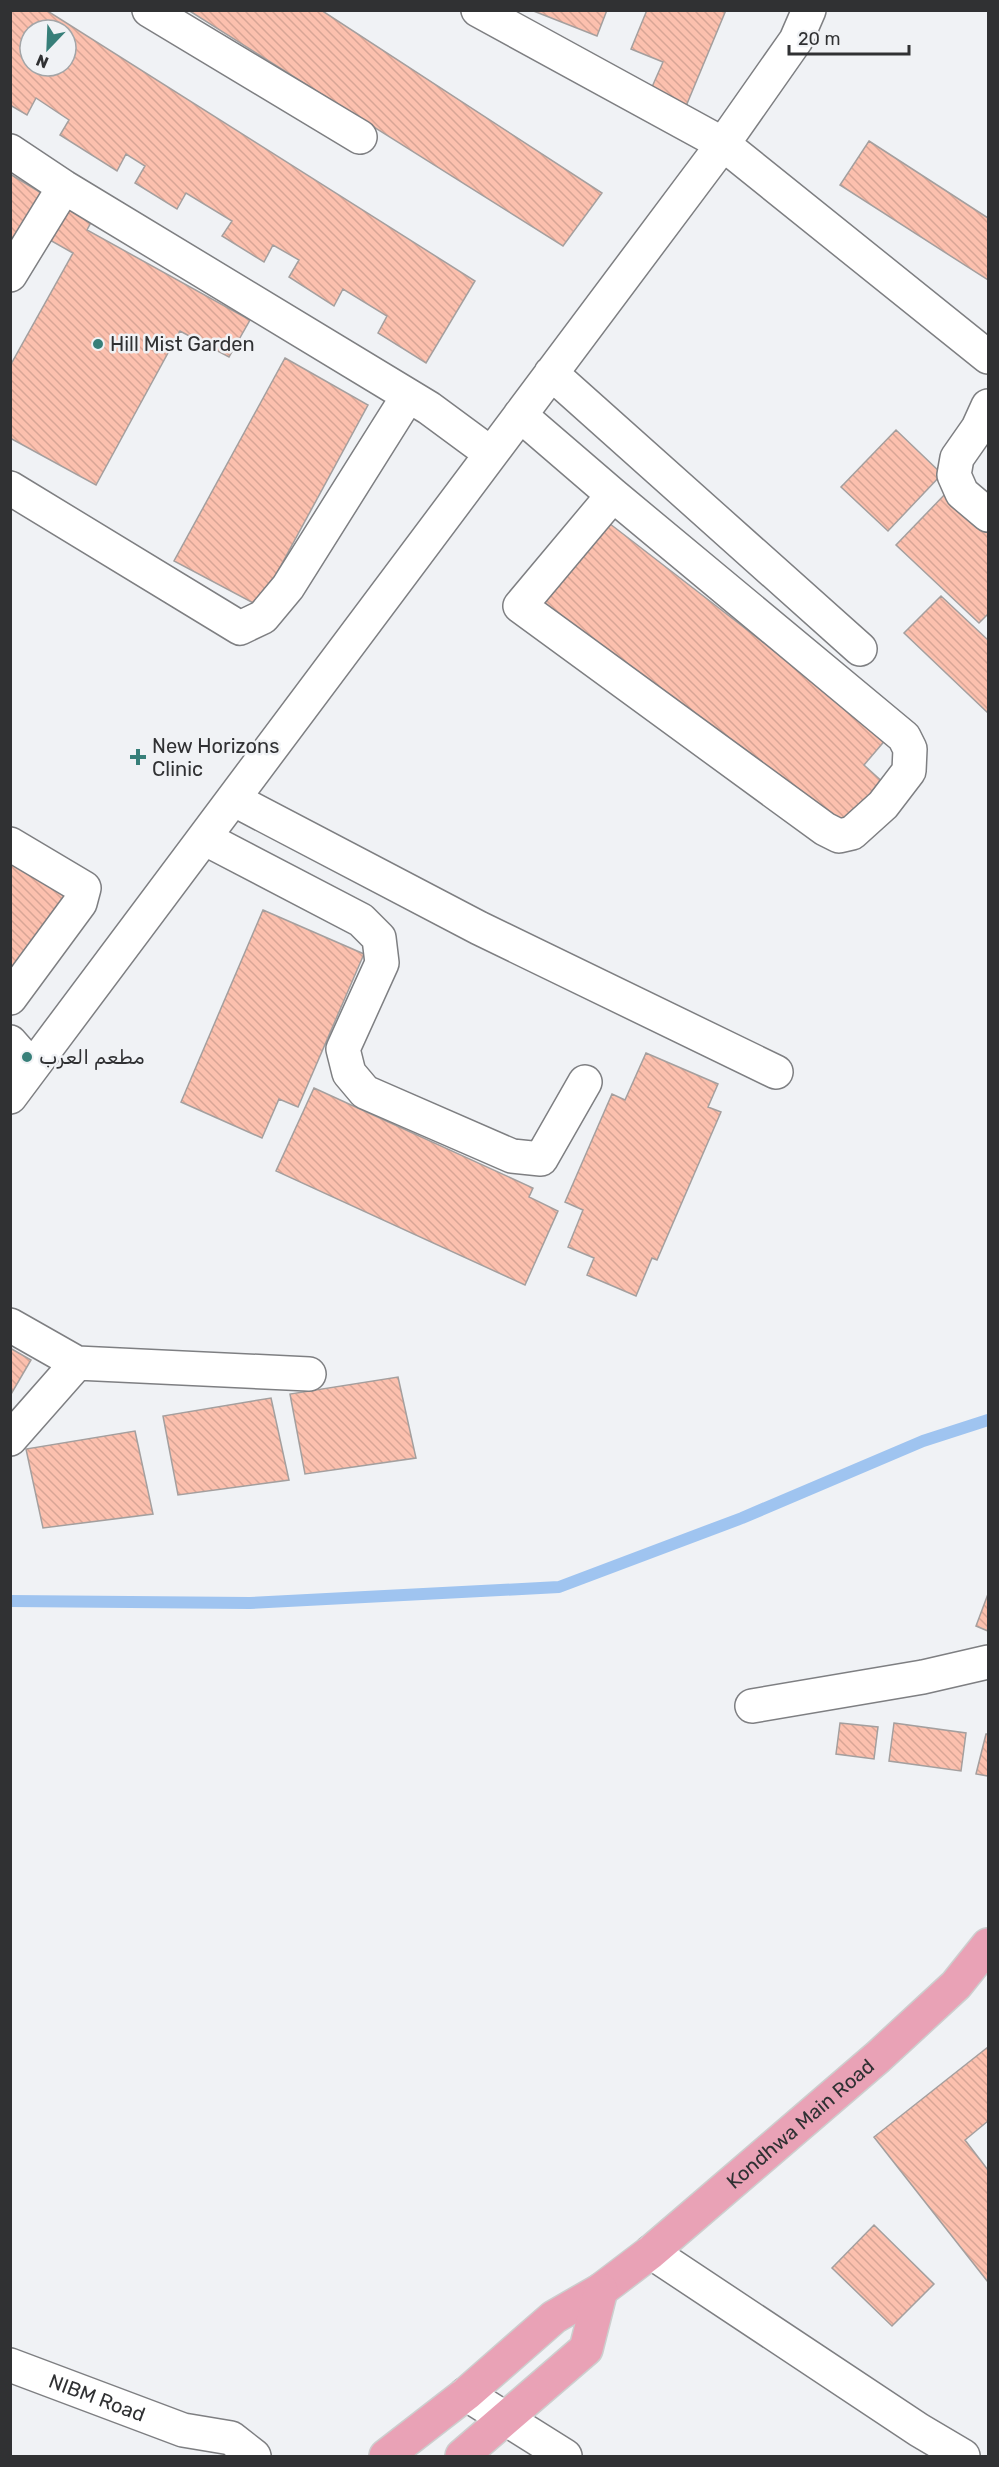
<svg xmlns="http://www.w3.org/2000/svg" width="999" height="2467" viewBox="0 0 999 2467" font-family="Rubik,'Noto Sans Arabic',sans-serif">
<style>
.lines{fill:none;stroke-linecap:round;stroke-linejoin:round}
.stream{stroke:#9fc4f0;stroke-width:12}
.building{fill:url(#building-back-hatch);stroke:#a49f9e;stroke-width:1.5;fill-rule:evenodd}
.street-casing{stroke:#7e7f82;stroke-width:36}
.secondary-casing{stroke:#7e7f82;stroke-width:36}
.primary-casing{stroke:#cdcece;stroke-width:36}
.street{stroke:#fff;stroke-width:33}
.secondary{stroke:#fff;stroke-width:33}
.primary{stroke:#e9a2b6;stroke-width:33}
.poi-dot{fill:#377f79;stroke:#f0f2f5;stroke-width:2}
.labels{text-anchor:middle;stroke-width:5;stroke-linejoin:round;paint-order:stroke}
.poi-label{font-size:20px;fill:#303133;stroke:#f0f2f5;text-anchor:start}
.street-label{font-size:20px;fill:#303133;stroke:#f0f2f5}
</style>
<defs>
<pattern id="building-back-hatch" width="6" height="6" patternUnits="userSpaceOnUse" patternTransform="scale(1.5)"><rect width="6" height="6" fill="#fcc0ae"/><path d="M-1 5l2 2M0 0l6 6M5-1l2 2" fill="none" stroke="#d8a596"/></pattern>
</defs>
<rect width="100%" height="100%" fill="#f0f2f5"/>
<g class="lines">
<path class="stream" d="M10 1601 250 1603 559 1587 742 1518 923 1441 988 1420"/>
</g>
<path class="building" d="M10 10H46L475 281 426 363 378 333 387 316 343 289 334 306 289 277 299 260 273 245 264 262 222 236 232 221 186 193 177 209 135 183 145 166 126 154 117 171 60 135 69 120 36 98 27 115 10 105ZM30 30H66V66H30Z
M188 10H321L602 193 563 246Z
M531 10H607L597 36Z
M647 10H726L684 111 648 96 663 62 631 49Z
M869 141 988 218V280L840 185Z
M10 174 43 194 10 248Z
M70 199 96 213 87 230 250 320 229 357 180 331 96 485 10 438V366L73 253 48 239Z
M285 358 368 405 259 606 174 561Z
M896 430 942 474 888 531 841 487Z
M949 490 988 527V614L979 623 896 545Z
M605 520 887 738 864 765 886 785 849 827 540 603Z
M941 596 988 640V713L904 633Z
M10 860 71 894 10 978Z
M263 910 364 954 298 1107 279 1099 262 1138 181 1102Z
M646 1053 718 1084 708 1107 721 1112 657 1260 652 1258 636 1296 587 1275 594 1258 568 1247 583 1210 565 1202 612 1094 625 1100Z
M314 1088 533 1188 529 1197 558 1211 525 1285 276 1171Z
M10 1348 31 1360 10 1396Z
M398 1377 416 1458 305 1474 290 1394Z
M271 1398 289 1480 178 1495 163 1416Z
M135 1431 153 1514 43 1528 26 1449Z
M988 1594V1631L976 1626Z
M840 1723 878 1727 874 1759 836 1754Z
M894 1723 966 1733 961 1771 889 1761Z
M986 1734H988V1776L976 1774Z
M988 2047V2121L965 2140 988 2170V2282L874 2137Z
M874 2225 934 2284 892 2326 832 2268Z"/>
<g class="lines">
<defs>
<path id="street" d="M149 10 360 137
M478 10 723 144 988 357
M10 151 64 187 429 408 490 453
M10 275 64 187
M551 373 860 649
M988 406 978 428 957 458 954 475 962 493 988 515
M520 415 613 495 904 737 910 749 909 771 883 805 852 833 839 836 825 829 520 606 613 495
M10 488 240 628 263 617 288 587 408 396
M233 799 479 928 776 1072
M204 838 361 920 379 938 382 963 343 1049 349 1073 365 1092 512 1156 541 1159 585 1082
M10 844 84 888 80 903 10 998
M10 1042 32 1067
M10 1097 723 144 796 40 809 10
M10 1325 77 1363 309 1374
M10 1439 77 1363
M752 1706 923 1677 988 1662
M651 2252 919 2430 963 2456
M466 2394 565 2456"/>
<g id="secondary">
<path id="s1" d="M10 2365 183 2430 231 2438 254 2456"/>
</g>
<g id="primary">
<path id="s2" d="M386 2456 466 2394 554 2317 601 2290 651 2252 878 2057 956 1985 988 1945"/>
<path d="M462 2456 586 2349 601 2290"/>
</g>
</defs>
<use href="#street" class="street-casing"/>
<use href="#secondary" class="secondary-casing"/>
<use href="#primary" class="primary-casing"/>
<use href="#street" class="street"/>
<use href="#secondary" class="secondary"/>
<use href="#primary" class="primary"/>
</g>
<g class="poi-dot">
<circle cx="98" cy="344" r="6"/>
<path d="M135 748h6v6h6v6h-6v6h-6v-6h-6v-6h6z"/>
<circle cx="27" cy="1057" r="6"/>
</g>
<g class="labels">
<g class="poi-label">
<text x="110" y="351">Hill Mist Garden</text>
<text x="152" y="753">New Horizons<tspan x="152" dy="23">Clinic</tspan></text>
<text x="39" y="1064">مطعم العرب</text>
</g>
<g class="street-label">
<text dy="7" stroke="none"><textPath href="#s2" startOffset="532">Kondhwa Main Road</textPath></text>
<text dy="7" stroke="none"><textPath href="#s1" startOffset="93">NIBM Road</textPath></text>
</g>
</g>
<rect width="999" height="2467" fill="none" stroke="#303133" stroke-width="24"/>
<g transform="translate(48 48) rotate(203)"><circle r="28" fill="#f0f2f5" stroke="#a3a5a7" stroke-width="1.5"/>
<path d="M0-4.5L10 22L0 15L-10 22Z" fill="#377f79"/>
<text y="-9" font-size="16" font-weight="bold" text-anchor="middle" fill="#303133">N</text>
</g>
<path d="M789 45v9h120v-9" fill="none" stroke="#303133" stroke-width="3"/>
<text x="798" y="45" font-size="18" fill="#303133" stroke="#f0f2f5" stroke-width="4.5" paint-order="stroke">20 m</text>
</svg>
